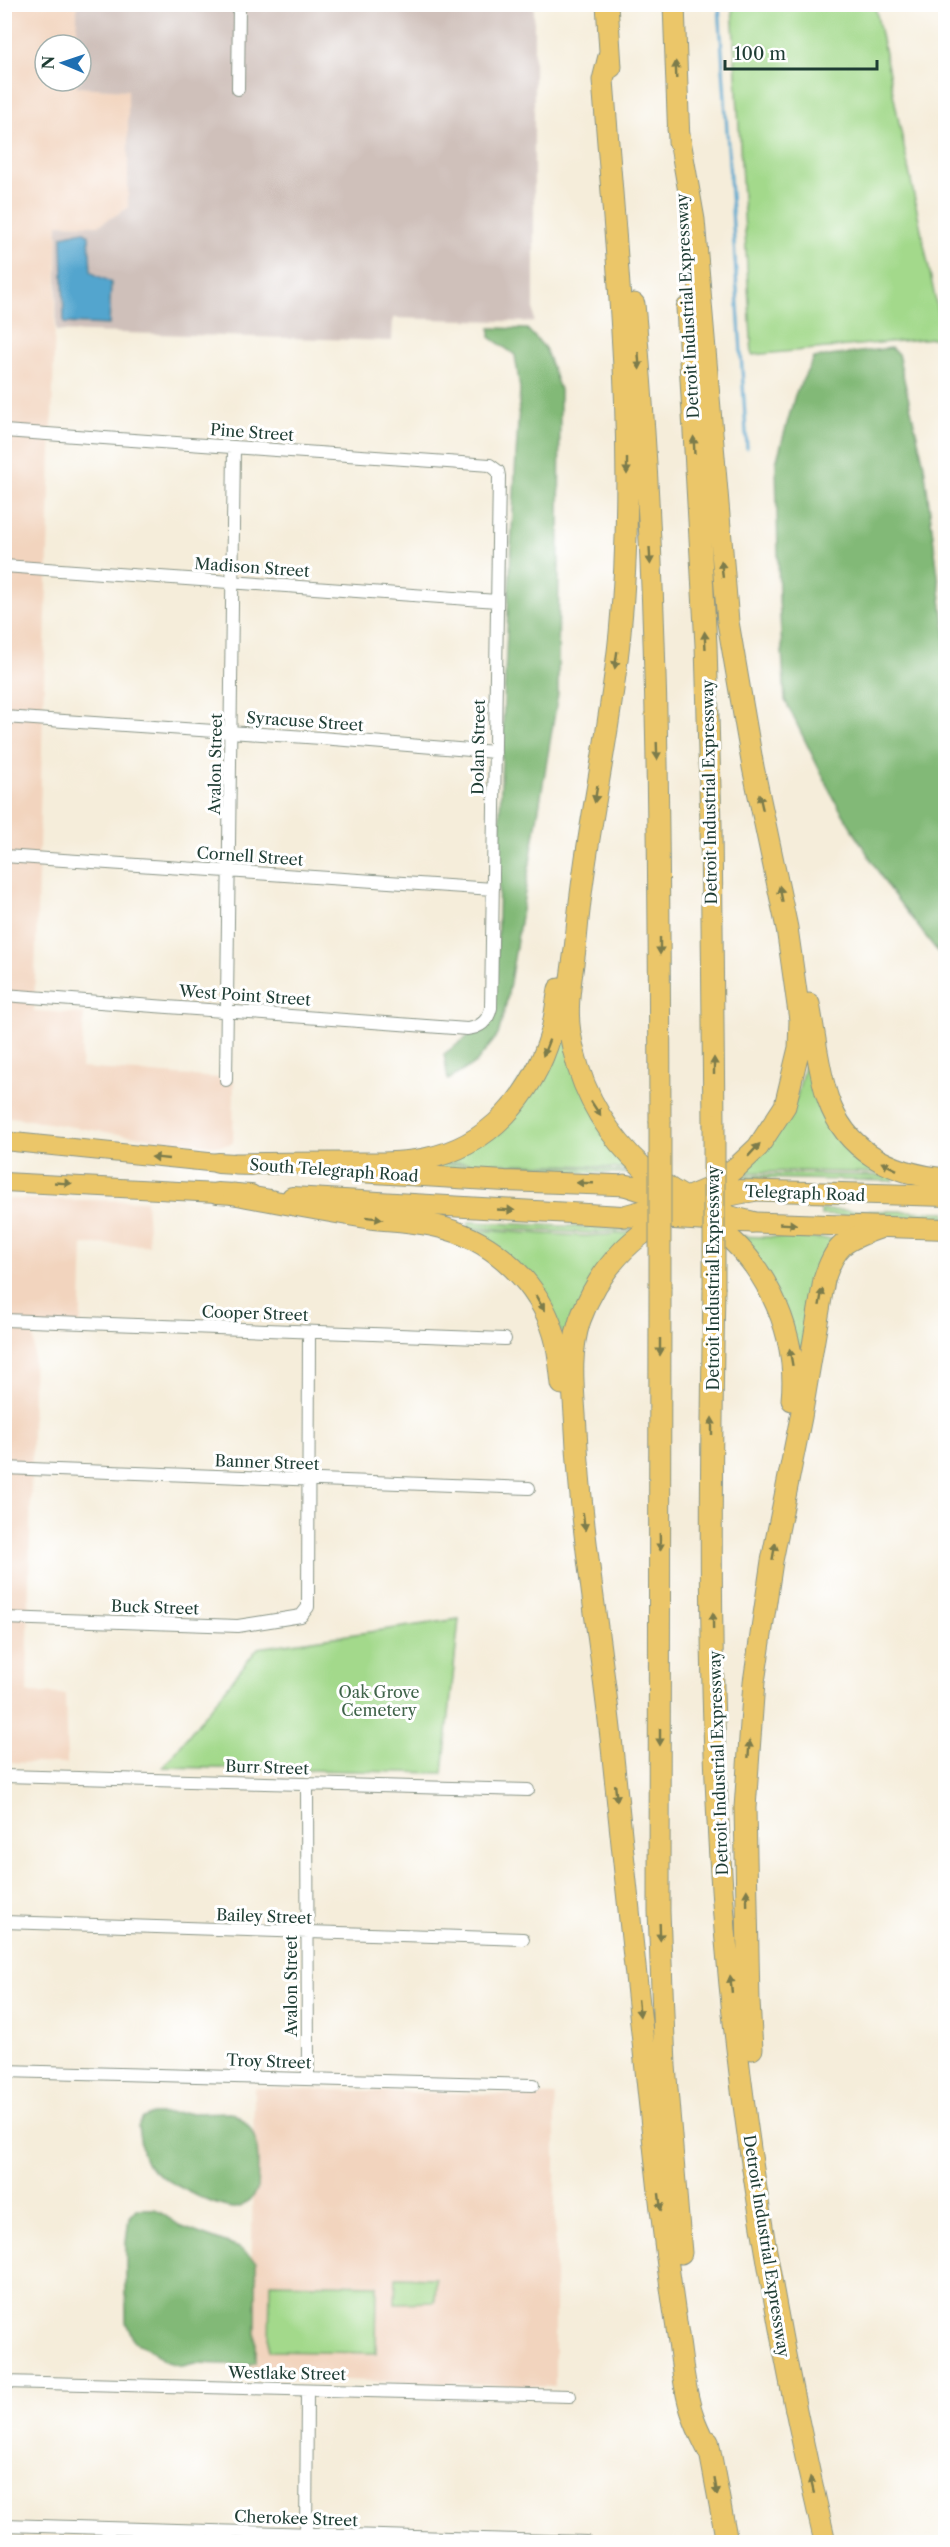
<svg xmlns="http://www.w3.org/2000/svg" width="950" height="2547" viewBox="0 0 950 2547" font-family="'Libre Caslon Text',serif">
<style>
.built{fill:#f2d4be}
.industrial{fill:#cfc0ba}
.green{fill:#a3d98b;stroke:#618b60;stroke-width:1.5}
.forest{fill:#82b977;stroke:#507b56;stroke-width:1.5}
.water{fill:#53a5ce;stroke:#397181;stroke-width:1.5}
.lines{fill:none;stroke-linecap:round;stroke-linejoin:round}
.stream{stroke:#53a5ce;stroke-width:3}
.minor-casing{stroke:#8a9587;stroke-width:14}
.primary-casing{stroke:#8a9587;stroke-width:20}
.trunk-casing{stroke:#8a9587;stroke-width:22}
.motorway-casing{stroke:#8a9587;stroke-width:23}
.minor{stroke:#fff;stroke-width:12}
.primary{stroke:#ebc669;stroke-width:18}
.trunk{stroke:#ebc669;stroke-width:20}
.motorway{stroke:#ebc669;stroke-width:21}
.motorway-bridge-casing{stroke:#8a9587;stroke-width:23;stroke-linecap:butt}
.motorway-bridge{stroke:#ebc669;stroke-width:21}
.oneway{fill:#7b7b4c}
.labels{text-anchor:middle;stroke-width:6;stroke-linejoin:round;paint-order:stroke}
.street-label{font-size:16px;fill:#1f3d34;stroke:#fff}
.park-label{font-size:16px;fill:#40644a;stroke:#fff}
</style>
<rect width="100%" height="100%" fill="#fff"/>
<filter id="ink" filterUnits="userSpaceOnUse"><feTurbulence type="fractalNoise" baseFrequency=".0167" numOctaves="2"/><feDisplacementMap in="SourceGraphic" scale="12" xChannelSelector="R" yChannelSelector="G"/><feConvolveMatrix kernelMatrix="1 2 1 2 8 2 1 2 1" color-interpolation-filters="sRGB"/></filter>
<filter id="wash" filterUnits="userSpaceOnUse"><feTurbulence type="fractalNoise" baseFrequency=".008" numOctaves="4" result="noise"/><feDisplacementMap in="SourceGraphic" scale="24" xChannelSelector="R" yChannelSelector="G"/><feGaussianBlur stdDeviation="1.35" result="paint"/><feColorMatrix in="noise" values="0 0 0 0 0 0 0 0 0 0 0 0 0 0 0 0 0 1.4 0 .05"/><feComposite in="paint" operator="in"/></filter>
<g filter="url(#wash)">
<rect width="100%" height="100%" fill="#f5edda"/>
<path class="built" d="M4 5H77V45H45V81H77L78 87 128 90V208L99 225 58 224 34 1011 84 1014 81 1068 234 1079 233 1142 231 1144 217 1146 111 1133 5 1116Z
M5 1199 146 1201 149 1245 83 1244 80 1335 34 1333 27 1693 65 1694 67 1764 5 1762Z
M254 2088 555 2096V2387L250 2377Z"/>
<path class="industrial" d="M77 5H534V322L393 318 392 341 56 331 58 224 99 225 128 208V90L77 87V81H81V45H77Z"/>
<path class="green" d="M732 5H875L943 337 752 355Z
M563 1036 640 1171 591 1166 446 1162 464 1151 555 1037Z
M806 1059H808L821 1090 883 1169 881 1173 796 1171 741 1173 797 1096Z
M442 1160 444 1164 591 1168 641 1174 439 1169 437 1164Z
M886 1170 894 1175 893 1181 743 1178 741 1176 800 1174 883 1176Z
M821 1210 946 1212 945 1218 821 1215Z
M469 1222 631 1229 632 1230 591 1233 472 1228 467 1229Z
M474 1230 585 1236 631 1233 568 1340Z
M736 1236 833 1239 823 1255 806 1347H799Z
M459 1619 443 1773 163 1767 258 1648Z
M396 2277 436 2278 435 2302 395 2303Z
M270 2283 377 2285 376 2353 269 2351Z"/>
<path class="forest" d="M490 328 527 329 545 348 560 390 558 694 507 1000 498 1035 476 1063 448 1080 444 1054 493 1018C500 941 498 863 501 786 505 653 512 522 520 389L515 355 490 337Z
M891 348 898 354 924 465 945 630V961L889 889 835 801 785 700 779 599 776 463 795 395 814 358Z
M231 2112C264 2129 258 2159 257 2191 252 2196 246 2205 240 2207 224 2214 156 2177 146 2163 141 2154 140 2137 138 2127L143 2118 152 2114Z
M136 2209H155L182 2227 239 2248 256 2261V2363L247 2365 195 2363 182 2366 164 2361 150 2349 134 2342 126 2322V2243L129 2217Z"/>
<path class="water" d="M83 231 89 235 91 271C97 278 105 277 111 283L109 325 64 323 62 236Z"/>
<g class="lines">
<path class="stream" d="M719 4 747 448"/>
</g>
</g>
<g filter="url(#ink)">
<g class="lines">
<defs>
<path id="minor" d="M238 89 239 4
M4 431 490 465 498 471 499 476 491 1008C488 1021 480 1028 467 1029L4 995
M4 566 497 601
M4 717 321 738 495 752
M4 856 493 889
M226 1080 234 447
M4 1320 505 1339
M4 1468 529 1488
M4 1618 238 1626 301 1616 308 1607 309 1332
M4 1776 528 1790
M307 1785 308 2079
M4 1922 523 1939
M4 2071 533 2085
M4 2382 570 2396
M4 2525 586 2542
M306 2541 307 2390"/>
<path id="primary" d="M4 1141 218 1163
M4 1182 217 1193"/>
<path id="trunk" d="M218 1163 251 1165
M358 1172 505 1181 641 1186
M736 1190 946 1196
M217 1193 251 1195
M292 1197 709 1221 946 1229"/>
<path id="motorway" d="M607 4 611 67
M674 4 679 142
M610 52 603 80C617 264 638 448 620 633 610 736 585 837 576 940 573 971 565 1002 570 1033 586 1129 657 1203 752 1222
M634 304C659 575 659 849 660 1121
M687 308 706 645 711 824 714 1124
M809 1004C815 1035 818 1069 828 1099 846 1152 893 1174 946 1179
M236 1164C271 1163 306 1163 341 1163 369 1163 397 1164 424 1159 489 1147 533 1095 551 1034 555 1019 556 1004 559 989
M625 1185 675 1201
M234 1194C279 1202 324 1211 370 1218 395 1221 422 1221 447 1229 496 1243 539 1284 554 1334 559 1350 560 1367 562 1384
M624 1216 677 1202 710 1188 739 1165 758 1147 785 1106 799 1048 800 1020 787 928 753 767 728 622 694 220 678 129
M701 1217C762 1253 799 1329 792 1400
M660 1288 659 1911 665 2066 681 2253
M714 1289C710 1502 708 1717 725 1930 742 2136 778 2341 825 2542
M752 2049 749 2002 745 1808 754 1682 772 1561 801 1417 824 1280C835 1245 844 1240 879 1228
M708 2441 727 2542
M710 2454C704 2441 697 2429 693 2416 684 2391 682 2361 678 2335 669 2278 662 2221 656 2164 640 2022 626 1880 611 1738 600 1636 581 1533 576 1430 574 1393 568 1356 580 1320 609 1241 672 1203 752 1191"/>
</defs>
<use href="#minor" class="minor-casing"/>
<use href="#primary" class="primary-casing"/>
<use href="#trunk" class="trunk-casing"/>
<use href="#motorway" class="motorway-casing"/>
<use href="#minor" class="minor"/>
<use href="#primary" class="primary"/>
<use href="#trunk" class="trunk"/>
<use href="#motorway" class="motorway"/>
<defs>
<path id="motorway-bridge" d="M714 1124V1289
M660 1288V1121"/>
</defs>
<use href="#motorway-bridge" class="motorway-bridge-casing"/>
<use href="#motorway-bridge" class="motorway-bridge"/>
</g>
<defs><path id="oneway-solid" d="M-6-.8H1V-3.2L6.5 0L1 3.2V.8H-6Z" transform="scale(1.5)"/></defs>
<g class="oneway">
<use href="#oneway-solid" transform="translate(676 70) rotate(-92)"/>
<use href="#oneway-solid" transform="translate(639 361) rotate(86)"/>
<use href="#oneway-solid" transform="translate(694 445) rotate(-93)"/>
<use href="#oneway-solid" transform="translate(627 466) rotate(90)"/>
<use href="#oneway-solid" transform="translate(650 556) rotate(87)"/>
<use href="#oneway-solid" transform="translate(722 569) rotate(-96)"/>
<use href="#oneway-solid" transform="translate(705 640) rotate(-93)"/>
<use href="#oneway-solid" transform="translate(616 660) rotate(98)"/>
<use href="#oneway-solid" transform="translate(657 751) rotate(88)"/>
<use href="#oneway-solid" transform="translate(596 794) rotate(99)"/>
<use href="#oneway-solid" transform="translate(761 802) rotate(-103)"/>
<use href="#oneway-solid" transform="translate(781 894) rotate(-101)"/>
<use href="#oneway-solid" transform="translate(660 946) rotate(90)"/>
<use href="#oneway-solid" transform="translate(546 1048) rotate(111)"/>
<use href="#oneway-solid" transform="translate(714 1066) rotate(-90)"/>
<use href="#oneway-solid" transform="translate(596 1109) rotate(57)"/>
<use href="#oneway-solid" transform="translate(754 1150) rotate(-47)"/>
<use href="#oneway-solid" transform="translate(160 1158) rotate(-174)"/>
<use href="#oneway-solid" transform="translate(889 1166) rotate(-154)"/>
<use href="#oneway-solid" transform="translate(63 1183) rotate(3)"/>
<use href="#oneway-solid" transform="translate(585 1183) rotate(-178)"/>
<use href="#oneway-solid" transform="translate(506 1210) rotate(3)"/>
<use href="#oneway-solid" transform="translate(374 1218) rotate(7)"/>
<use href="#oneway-solid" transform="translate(788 1224) rotate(3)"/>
<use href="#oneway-solid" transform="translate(821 1297) rotate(-80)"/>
<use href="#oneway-solid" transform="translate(540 1303) rotate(60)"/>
<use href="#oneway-solid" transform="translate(660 1347) rotate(90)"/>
<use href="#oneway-solid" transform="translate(791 1357) rotate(-100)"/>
<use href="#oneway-solid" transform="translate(712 1426) rotate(-90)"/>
<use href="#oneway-solid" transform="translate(584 1522) rotate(83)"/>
<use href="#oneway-solid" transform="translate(660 1542) rotate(89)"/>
<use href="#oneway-solid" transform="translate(774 1551) rotate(-80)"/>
<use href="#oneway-solid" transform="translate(713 1621) rotate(-91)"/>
<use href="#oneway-solid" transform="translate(660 1737) rotate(90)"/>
<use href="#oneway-solid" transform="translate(749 1749) rotate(-86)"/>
<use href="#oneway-solid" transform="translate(616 1793) rotate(84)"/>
<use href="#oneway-solid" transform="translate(747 1898) rotate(-91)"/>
<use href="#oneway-solid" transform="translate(660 1932) rotate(88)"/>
<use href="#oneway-solid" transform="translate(731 1984) rotate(-96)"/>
<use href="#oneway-solid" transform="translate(639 2008) rotate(84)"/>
<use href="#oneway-solid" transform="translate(660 2202) rotate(83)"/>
<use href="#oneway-solid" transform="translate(812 2485) rotate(-103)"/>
<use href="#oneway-solid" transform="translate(716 2487) rotate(80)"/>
</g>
</g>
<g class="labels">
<g class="street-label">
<text transform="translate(687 306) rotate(-93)" y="6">Detroit Industrial Expressway</text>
<text transform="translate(252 432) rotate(4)" y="6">Pine Street</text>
<text transform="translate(252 567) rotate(4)" y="6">Madison Street</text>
<text transform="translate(305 721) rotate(4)" y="6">Syracuse Street</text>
<text transform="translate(478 747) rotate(-89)" y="6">Dolan Street</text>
<text transform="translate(215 764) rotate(-89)" y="6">Avalon Street</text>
<text transform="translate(709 792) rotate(-91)" y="6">Detroit Industrial Expressway</text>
<text transform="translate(250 856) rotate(4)" y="6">Cornell Street</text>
<text transform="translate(245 995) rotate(4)" y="6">West Point Street</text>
<text transform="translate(334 1170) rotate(4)" y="6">South Telegraph Road</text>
<text transform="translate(805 1193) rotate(2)" y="6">Telegraph Road</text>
<text transform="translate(713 1278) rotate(-90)" y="6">Detroit Industrial Expressway</text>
<text transform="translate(255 1313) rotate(2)" y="6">Cooper Street</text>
<text transform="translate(267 1462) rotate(2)" y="6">Banner Street</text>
<text transform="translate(155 1607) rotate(2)" y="6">Buck Street</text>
<text transform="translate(718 1763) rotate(-92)" y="6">Detroit Industrial Expressway</text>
<text transform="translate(267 1767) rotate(2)" y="6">Burr Street</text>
<text transform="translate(264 1916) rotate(2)" y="6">Bailey Street</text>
<text transform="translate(291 1986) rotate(-90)" y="6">Avalon Street</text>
<text transform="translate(269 2061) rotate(2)" y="6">Troy Street</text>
<text transform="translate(767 2246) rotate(81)" y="6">Detroit Industrial Expressway</text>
<text transform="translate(287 2373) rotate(1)" y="6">Westlake Street</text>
<text transform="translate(296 2518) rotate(2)" y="6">Cherokee Street</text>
</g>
<g class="park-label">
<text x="379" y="1698">Oak Grove<tspan x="379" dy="18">Cemetery</tspan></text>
</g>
</g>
<rect width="950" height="2547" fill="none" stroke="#fff" stroke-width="24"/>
<g transform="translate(63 63) rotate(272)"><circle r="28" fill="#ffffff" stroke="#a5b1ae" stroke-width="1.5"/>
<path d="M0-4.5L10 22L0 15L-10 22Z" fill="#1f6fb2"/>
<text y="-9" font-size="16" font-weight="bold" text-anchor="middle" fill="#1f3d34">N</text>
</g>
<path d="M725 60v9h152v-9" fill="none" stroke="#1f3d34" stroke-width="3"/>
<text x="734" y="60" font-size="18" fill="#1f3d34" stroke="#ffffff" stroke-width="4.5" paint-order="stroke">100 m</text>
</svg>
